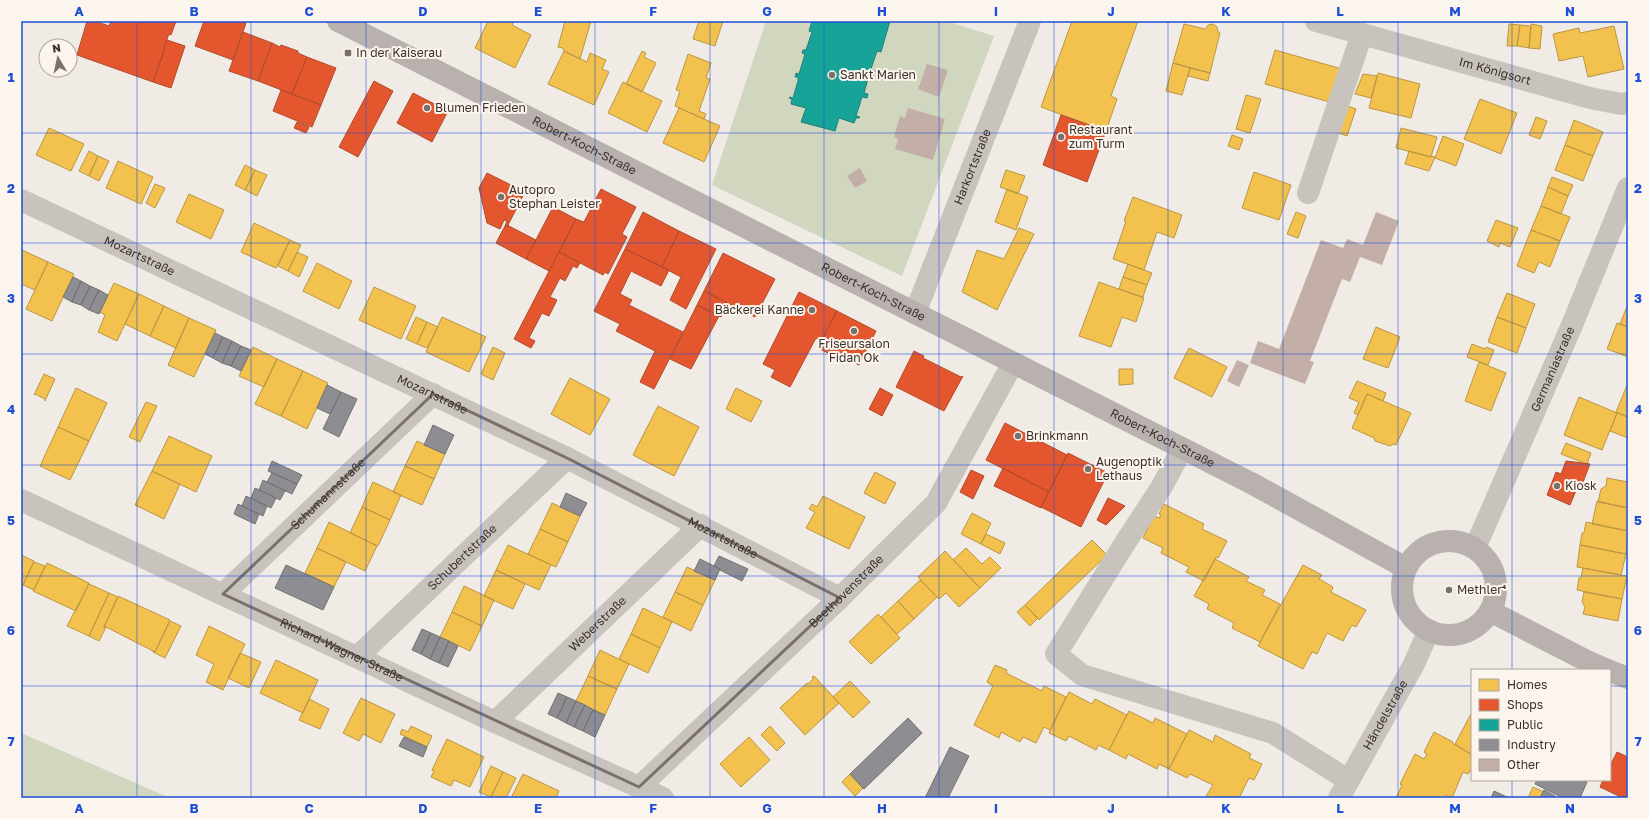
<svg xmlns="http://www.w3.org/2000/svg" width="1649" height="819" viewBox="0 0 1649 819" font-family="'Golos Text',sans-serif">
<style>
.green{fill:#d1d6bf}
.homes{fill:#f2c14e;stroke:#bb9644}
.shops{fill:#e4572e;stroke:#b14b2d}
.public{fill:#17a398;stroke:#228077}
.industry{fill:#8d8d92;stroke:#747173}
.building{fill:#c3afa7}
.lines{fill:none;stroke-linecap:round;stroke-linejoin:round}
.minor{stroke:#c9c3be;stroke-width:22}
.major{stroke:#b8b1ad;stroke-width:22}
.marked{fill:none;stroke:#7a716c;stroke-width:3;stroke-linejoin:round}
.grid{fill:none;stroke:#1d4ed8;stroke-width:1;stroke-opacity:0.55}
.poi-dot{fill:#7a716c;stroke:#fbf5ee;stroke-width:1.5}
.labels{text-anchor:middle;stroke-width:4;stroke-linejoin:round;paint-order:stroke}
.poi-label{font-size:12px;fill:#3b302b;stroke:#fbf5ee;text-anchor:start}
.street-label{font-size:12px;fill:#3b302b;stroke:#fbf5ee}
.neatline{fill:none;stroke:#1d4ed8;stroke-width:1.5}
.grid-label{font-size:13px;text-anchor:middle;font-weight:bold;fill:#1d4ed8}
</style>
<rect width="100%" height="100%" fill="#f0ebe5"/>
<path class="green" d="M766 21H946L994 36 902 276 712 185Z
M21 733 170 798H21Z"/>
<path class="homes" d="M488 21H514L512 25 531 35 515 68 475 48Z
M565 21H591L580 59 564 51 563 48 558 47Z
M699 21H723L715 46 693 39Z
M1072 21H1138L1111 96 1117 99 1106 131 1041 107Z
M1184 24 1205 29 1208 25 1213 24 1217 27 1218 32 1220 33 1210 73 1173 63Z
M1509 24 1520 25 1517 46H1507Z
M1531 24 1542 26 1540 49 1529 48Z
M1520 25 1531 26 1529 48 1517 46Z
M1614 26 1624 69 1588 77 1583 56 1559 61 1553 34 1579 28 1580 33Z
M1275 50 1342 69 1333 103 1265 84Z
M564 51 587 62 590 53 606 60 602 69 609 72 594 105 548 84Z
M642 51 646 53 644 57 656 63 642 92 626 84Z
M688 54 711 63 706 78 710 79 699 111 706 114 704 119 675 106 680 91 676 90Z
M1173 63 1190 68 1182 95 1166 91Z
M1190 68 1210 73 1208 81 1188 76Z
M1378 73 1420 84 1411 118 1369 108Z
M1363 74 1377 76 1371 98 1355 94Z
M623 82 662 101 647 132 608 113Z
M1246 95 1261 99 1250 133 1236 129Z
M1480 99 1517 113 1501 154 1464 139Z
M1345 105 1356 109 1347 136 1336 132Z
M679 108 720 126 704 162 663 143Z
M1536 117 1547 121 1540 139 1529 135Z
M1574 120 1603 132 1593 156 1565 145Z
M49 128 84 144 71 171 36 155Z
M1401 128 1437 137 1431 157 1396 148Z
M1232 135 1243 139 1239 150 1228 146Z
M1443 136 1464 144 1456 166 1435 158Z
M1565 145 1593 156 1583 181 1555 170Z
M89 151 98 156 89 176 79 171Z
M1409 151 1431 157 1432 156 1435 157 1429 171 1405 164Z
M98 156 109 161 99 181 89 176Z
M118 161 153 177 141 204 106 188Z
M245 165 255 170 245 190 235 185Z
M255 170 267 175 257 196 245 190Z
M1006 170 1025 176 1018 194 1000 187Z
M1254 172 1291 185 1279 220 1242 208Z
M1552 177 1573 185 1568 196 1548 187Z
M155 184 165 188 155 208 146 203Z
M1548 187 1568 196 1561 214 1541 206Z
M1007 189 1028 197 1016 230 995 222Z
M189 194 224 210 211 239 176 222Z
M1133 197 1182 215 1174 238 1157 232 1144 270 1113 259 1126 221H1124Z
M1541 206 1570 217 1560 241 1531 230Z
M1296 212 1306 216 1298 238 1287 234Z
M1496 220 1518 228 1510 247 1500 243 1499 247 1487 241Z
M254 223 290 240 276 268 241 252Z
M1019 228 1034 234 997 310 962 292 977 250 1004 259Z
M1531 230 1560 241 1550 267 1539 262 1534 273 1517 266Z
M290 240 301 245 288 271 278 266Z
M22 250 48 262 35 290 21 284Z
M297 252 308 257 299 277 288 271Z
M48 262 74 274 52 321 26 309Z
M317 263 352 281 339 309 303 291Z
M1128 264 1152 273 1147 285 1123 277Z
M1123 277 1147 285 1143 297 1119 289Z
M1099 282 1144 298 1136 322 1122 317 1111 347 1079 336Z
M114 283 139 294 117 341 98 332 105 315 100 312Z
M374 287 416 306 401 339 359 320Z
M1507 293 1535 304 1526 328 1497 317Z
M139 294 164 306 150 336 125 324Z
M1628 304V327L1620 324Z
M164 306 189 318 176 348 150 336Z
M416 317 427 322 417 344 406 339Z
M442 317 486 337 469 372 426 352Z
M1497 317 1526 328 1517 353 1488 342Z
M189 318 216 330 194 377 168 365Z
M427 322 438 327 427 348 417 344Z
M1617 323 1628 327V357L1607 349Z
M1376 327 1400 337 1388 368 1363 359Z
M1472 344 1485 349 1486 347 1494 350 1488 365 1467 357Z
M253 347 277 359 264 387 239 376Z
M493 347 505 353 493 380 481 374Z
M1189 348 1227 367 1212 397 1174 378Z
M277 359 303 371 281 416 255 404Z
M1479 362 1506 373 1491 411 1465 401Z
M1119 369H1133V384L1119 385Z
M303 371 328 383 307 429 281 416Z
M44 374 55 379 45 401V399L35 394 34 395Z
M570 378 610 399 590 435 551 414Z
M1357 381 1386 393 1383 401 1367 394 1358 415 1354 413 1359 402 1349 398Z
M1628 383V417L1616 412Z
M76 388 107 403 89 441 58 427Z
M736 388 762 401 751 422 726 409Z
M1367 394 1411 413 1396 445 1393 444 1390 446 1375 441 1374 438 1352 428Z
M1579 397 1617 413 1602 450 1564 435Z
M146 402 157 406 140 442 129 437Z
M658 406 699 427 674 476 633 455Z
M1617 413 1628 417V438L1610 431Z
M58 427 89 441 70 480 40 466Z
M169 436 212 456 196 492 152 471Z
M417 441 445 454 434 479 405 466Z
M1566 443 1591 453 1587 464 1561 454Z
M405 466 434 479 422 505 393 492Z
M152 471 180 484 164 519 135 505Z
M875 472 896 483 885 504 864 493Z
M1607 478 1628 482V508L1598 502 1601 489 1606 486Z
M373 482 401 495 390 520 362 507Z
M823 496 865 517 849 549 806 528 815 512 809 509 812 504 817 507Z
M1597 501 1628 508V531L1592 524Z
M552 503 580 516 568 542 540 529Z
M1164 504 1204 524 1202 529 1227 541 1218 558 1216 557 1204 581 1186 572 1189 567 1161 553 1163 548 1143 538 1154 516 1159 518 1161 515 1159 514Z
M362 507 390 520 378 546 350 533Z
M972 513 991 523 981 544 961 534Z
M329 522 377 546 365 571 317 548Z
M1586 522 1628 531V542L1626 554 1580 545 1582 533H1584Z
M540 529 568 542 556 567 528 554Z
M986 534 1005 543 1000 554 981 544Z
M1092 540 1107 555 1039 620 1025 605Z
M508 545 551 565 539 590 496 570Z
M1580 545 1626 554 1621 575 1577 567Z
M317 548 346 562 334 587 305 573Z
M966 548 982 564 990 557 1001 568 980 588 953 560Z
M945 551 980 588 959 607 946 593 939 599 918 577Z
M21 555 34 561 21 589Z
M1215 559 1249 577 1246 581 1265 590 1262 595 1280 604 1260 642 1232 628 1234 623 1207 609 1209 604 1194 596Z
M34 562 45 566 34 590 23 585Z
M47 563 89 583 76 611 33 591Z
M1303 565 1322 575 1319 579 1333 587 1331 592 1366 610 1356 627 1352 625 1343 641 1327 633 1317 654 1312 652 1303 669 1258 646Z
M687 567 715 580 703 605 675 592Z
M1583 568 1627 576 1622 599 1577 590 1579 578H1581Z
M496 570 525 584 513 609 484 596Z
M920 580 937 597 914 619 898 601Z
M89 584 109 593 89 636 67 626Z
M464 586 494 600 482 626 452 612Z
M675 592 703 605 691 631 663 617Z
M1584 592 1622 599 1618 621 1583 614 1585 607 1582 602Z
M109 593 118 597 104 627H106L99 641 89 636Z
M118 596 170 620 155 652 106 627H104Z
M898 601 914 619 897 634 881 617Z
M1025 605 1038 618 1030 626 1017 612Z
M643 608 672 622 660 648 631 634Z
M452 612 482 626 470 651 440 637Z
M878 614 900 638 871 664 849 642Z
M170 621 181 626 165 658 153 652V651L155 652Z
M209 626 245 644 223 690 206 682 214 664 196 655Z
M631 634 660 648 648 673 619 659Z
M600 650 629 664 617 689 588 676Z
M240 653 261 662 249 688 228 678Z
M276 660 318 680 303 713 260 693Z
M995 665 1007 670 1006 673 1042 691 1044 686 1066 697 1050 730 1044 727 1036 743 1023 737 1020 742 1001 732 999 738 974 725 993 686 987 682Z
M588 676 617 689 605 715 576 701Z
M814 676 839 703 805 735 780 708 807 683 808 684 813 679 812 677Z
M850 681 870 702 853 718 833 697Z
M1069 692 1092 704 1095 699 1127 715 1109 750 1098 745 1096 750 1069 736 1066 741 1049 733Z
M361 698 395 714 381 743 363 734 359 741 343 733Z
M309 699 329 709 320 729 299 720Z
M1129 711 1153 723 1155 718 1187 734 1169 769 1159 764 1157 769 1128 754 1126 759 1109 750Z
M1472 712V755L1455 744Z
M411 726 432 736 427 747 400 734 402 729 408 732Z
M770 726 785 743 777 751 761 735Z
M1189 730 1213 742 1215 735 1251 754 1249 758 1262 764 1254 780 1249 778 1239 798H1209L1206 796 1213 785 1190 774 1187 778 1169 769Z
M1434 732 1453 742 1452 743 1472 755V768L1468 774 1463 772 1452 798 1446 795 1444 798H1396L1402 785 1400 784 1415 754 1424 759 1427 754 1424 752Z
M749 737 770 760 741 787 720 764Z
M447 739 484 757 470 787 454 780 451 786 431 777 434 771 432 770Z
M491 766 503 772 491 797 479 792Z
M503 772 516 778 506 798H492L491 797Z
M523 774 559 791 556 798H511Z
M850 774 863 788 855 796 842 782Z
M1533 787 1544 792 1540 798H1528Z"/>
<path class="shops" d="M87 21H95L109 26 111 21H176L171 35 169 34 164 47 165 48 153 82 77 55Z
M204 21H239L246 23 233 60 195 46Z
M243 32 272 43 258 81 229 71Z
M167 40 185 46 171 88 153 82 165 48 164 47Z
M272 43 280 47 281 45 298 51V53L307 57 292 94 258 81Z
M307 57 336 68 321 105 292 94Z
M374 81 393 91 358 157 339 147Z
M281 90 321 105 312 127 273 111Z
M413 93 448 111 432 142 397 123Z
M1061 115 1106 131 1087 182 1043 165Z
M297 122 309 127 306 133 294 128Z
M487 173 525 192 507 227 505 226 507 221 504 220 500 229 487 223 479 188Z
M601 189 636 207 622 234 627 237 608 274 605 272 603 275 559 252 576 219 584 222Z
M553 207 576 219 549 271 526 259Z
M643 212 679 231 662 267 625 249Z
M507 225 536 240 526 259 496 243 505 226Z
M679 231 716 249 686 309 670 300 681 277 662 267Z
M625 249 669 270 661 286 631 271 620 294 632 300 629 305 683 332 654 389 640 382 655 351 616 331 620 324 594 311Z
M559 252 580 263 577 268 573 266 565 281 560 278 550 297 557 300 549 316 542 313 529 338 535 341 531 348 514 339Z
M723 253 775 279 755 317 704 291Z
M704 291 728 303 721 317 697 305Z
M799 292 837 311 821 341 816 338 790 387 771 377 775 370 763 364Z
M697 305 719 316 691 369 670 359Z
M837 311 876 331 859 365 836 353 834 356 818 348Z
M914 351 924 356 923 358 961 377 963 376 944 411 896 387Z
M880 388 893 395 882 416 869 409Z
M1005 423 1067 455 1049 492 986 460Z
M1068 453 1108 473 1081 527 1041 507Z
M1566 461 1590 464 1583 482 1580 481 1570 505 1547 495 1556 472 1561 474Z
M1003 468 1049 492 1041 508 994 486Z
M971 470 984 476 973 499 960 492Z
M1108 498 1125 506 1106 525 1097 520Z
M1617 752 1628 757V798H1623L1600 787 1603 780H1610V766Z"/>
<path class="public" d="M812 21H890L881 52 877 51 871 69 875 71 874 73 870 72 864 93 868 94 867 98 862 97 856 116 860 117 859 118H856L854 123 839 118 835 131 801 122 806 108 791 104 792 99 789 98 790 97 793 98 798 81V77H795L796 73 799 74 805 54 802 53 803 50H806L812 32 809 31Z"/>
<path class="industry" d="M73 277 81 281 72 302 63 297Z
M81 281 90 286 81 305 72 302Z
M90 286 99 290 89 310 81 305Z
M99 290 108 295 99 314 89 310Z
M215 333 223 337 213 358 205 354Z
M223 337 232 341 222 363 213 358Z
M232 341 241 346 231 366 222 363Z
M241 346 251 350 241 371 231 366Z
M327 385 341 392 330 414 317 408Z
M341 392 357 399 339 437 323 429Z
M433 425 454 435 445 454 424 445Z
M272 461 302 475 297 484 268 471Z
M272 473 297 484 292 494 267 482Z
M263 480 285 491 280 500 259 490Z
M255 488 276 498 271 508 251 498Z
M566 493 587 503 580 516 560 507Z
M246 496 267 506 263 516 242 506Z
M238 504 259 514 255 524 234 514Z
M719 556 748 569 742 581 720 570V569L714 566Z
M700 559 720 569 715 580 694 571Z
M286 565 334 587 323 610 275 588Z
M422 629 431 633 421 654 412 650Z
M431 633 440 637 430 659 421 654Z
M440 637 449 641 439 663 430 659Z
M449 641 458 646 448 667 439 663Z
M558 693 567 697 557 718 548 714Z
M567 697 576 701 566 723 557 718Z
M576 701 585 705 574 727 566 723Z
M585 705 593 710 583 731 574 727Z
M593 710 605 715 595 737 583 731Z
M908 718 922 733 864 789 850 774Z
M404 737 427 747 423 757 399 746Z
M950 747 969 756 948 798H925Z
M1537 780H1584L1587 782 1580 798H1563L1535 784Z
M1544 790 1555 796 1554 798H1540Z
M1494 791 1509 798H1491Z"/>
<path class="building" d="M927 64 948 70 939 97 918 89Z
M908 108 945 119 933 160 895 149 898 139 894 137 900 116 905 118Z
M860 168 867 181 855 188 847 176Z
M1376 212 1399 221 1382 265 1360 257 1350 282 1342 279 1310 361 1314 362 1305 384 1250 363 1258 341 1279 349 1321 240 1343 248 1347 239 1363 245Z
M1237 360 1249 365 1239 387 1227 381Z"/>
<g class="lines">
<g class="minor">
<path id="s1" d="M1316 21 1590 98 1621 104 1628 103"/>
<path d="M1308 193 1362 34"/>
<path id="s2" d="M21 200 567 458 840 598"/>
<path id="s3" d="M915 313 1030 21"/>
<path d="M1182 449 1161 488 1125 543 1056 654 1082 675 1273 733 1348 780"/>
<path id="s4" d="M21 500 495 722 663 798"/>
<path id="s5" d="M1475 548 1572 325 1628 188"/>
<path id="s6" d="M223 594 433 394"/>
<path id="s7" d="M357 657 567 458"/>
<path id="s8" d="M495 722 701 525"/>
<path id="s9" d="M639 787 840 598 936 503 1013 363"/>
<path id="s10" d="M1339 798 1414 664 1429 630"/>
</g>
<g class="major">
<path id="s11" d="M338 21 1251 483 1406 568"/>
<circle cx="1449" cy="588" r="47"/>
<path d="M1490 611 1587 661 1608 670"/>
<path d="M1610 671 1628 678"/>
</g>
</g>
<path class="marked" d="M433 394 567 458 840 598 639 787 223 594Z"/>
<path class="grid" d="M137 21V798M251 21V798M366 21V798M481 21V798M595 21V798M710 21V798M824 21V798M939 21V798M1054 21V798M1168 21V798M1283 21V798M1398 21V798M1512 21V670M21 133H1628M21 243H1628M21 354H1628M21 465H1628M21 576H1628M21 686H1472M1610 686H1628M1512 780V798"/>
<g class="poi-dot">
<rect x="344" y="49" width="8" height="8" rx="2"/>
<circle cx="832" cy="75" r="4"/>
<circle cx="427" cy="108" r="4"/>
<circle cx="1061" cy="137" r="4"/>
<circle cx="501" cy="197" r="4"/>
<circle cx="812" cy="310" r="4"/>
<circle cx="854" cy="331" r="4"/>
<circle cx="1018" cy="436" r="4"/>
<circle cx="1088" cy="469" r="4"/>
<circle cx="1557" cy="486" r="4"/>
<circle cx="1449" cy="590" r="4"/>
</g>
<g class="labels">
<g class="poi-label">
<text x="356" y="57">In der Kaiserau</text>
<text x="840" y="79">Sankt Marien</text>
<text x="435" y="112">Blumen Frieden</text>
<text x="1069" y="134">Restaurant<tspan x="1069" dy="14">zum Turm</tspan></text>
<text x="509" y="194">Autopro<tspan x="509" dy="14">Stephan Leister</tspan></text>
<text x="804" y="314" text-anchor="end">Bäckerei Kanne</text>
<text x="854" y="348" text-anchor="middle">Friseursalon<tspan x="854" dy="14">Fidan Ok</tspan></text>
<text x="1026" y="440">Brinkmann</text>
<text x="1096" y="466">Augenoptik<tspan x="1096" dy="14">Lethaus</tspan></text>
<text x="1565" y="490">Kiosk</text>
<text x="1457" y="594">Methler⁴</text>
</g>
<g class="street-label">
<text dy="4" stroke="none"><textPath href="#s1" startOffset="186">Im Königsort</textPath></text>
<text dy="4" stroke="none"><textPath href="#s11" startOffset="276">Robert-Koch-Straße</textPath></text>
<text dy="4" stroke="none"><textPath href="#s3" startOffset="157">Harkortstraße</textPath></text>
<text dy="4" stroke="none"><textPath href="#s2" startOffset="131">Mozartstraße</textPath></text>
<text dy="4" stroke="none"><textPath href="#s11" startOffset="600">Robert-Koch-Straße</textPath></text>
<text dy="4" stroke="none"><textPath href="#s5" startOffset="195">Germaniastraße</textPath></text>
<text dy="4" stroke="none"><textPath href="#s2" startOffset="455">Mozartstraße</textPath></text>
<text dy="4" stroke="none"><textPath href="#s11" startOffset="924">Robert-Koch-Straße</textPath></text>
<text dy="4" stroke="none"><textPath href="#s6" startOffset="145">Schumannstraße</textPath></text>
<text dy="4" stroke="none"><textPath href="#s2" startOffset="779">Mozartstraße</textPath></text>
<text dy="4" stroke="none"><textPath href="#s7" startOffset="145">Schubertstraße</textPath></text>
<text dy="4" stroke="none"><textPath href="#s9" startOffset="285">Beethovenstraße</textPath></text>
<text dy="4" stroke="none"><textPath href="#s8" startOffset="142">Weberstraße</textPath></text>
<text dy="4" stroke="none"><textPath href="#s4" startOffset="354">Richard-Wagner-Straße</textPath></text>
<text dy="4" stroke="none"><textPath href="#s10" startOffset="95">Händelstraße</textPath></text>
</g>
</g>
<rect width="1649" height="819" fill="none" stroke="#fbf5ee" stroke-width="44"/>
<rect x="1471" y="669" width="140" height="112" fill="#fbf5ee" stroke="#aea6a0"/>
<rect x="1479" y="679" width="20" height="12" fill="#f2c14e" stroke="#aea6a0"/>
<text x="1507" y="689" font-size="12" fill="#3b302b">Homes</text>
<rect x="1479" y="699" width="20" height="12" fill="#e4572e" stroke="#aea6a0"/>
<text x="1507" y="709" font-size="12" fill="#3b302b">Shops</text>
<rect x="1479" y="719" width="20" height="12" fill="#17a398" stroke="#aea6a0"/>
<text x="1507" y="729" font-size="12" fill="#3b302b">Public</text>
<rect x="1479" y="739" width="20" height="12" fill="#8d8d92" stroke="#aea6a0"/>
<text x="1507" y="749" font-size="12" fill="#3b302b">Industry</text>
<rect x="1479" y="759" width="20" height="12" fill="#c3afa7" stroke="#aea6a0"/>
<text x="1507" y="769" font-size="12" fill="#3b302b">Other</text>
<g transform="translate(58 58) rotate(351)"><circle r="19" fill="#fbf5ee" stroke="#aea6a0"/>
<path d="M0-3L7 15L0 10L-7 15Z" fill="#7a716c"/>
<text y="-6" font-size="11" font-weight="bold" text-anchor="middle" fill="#3b302b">N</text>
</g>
<rect x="22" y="22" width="1605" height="775" class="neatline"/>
<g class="grid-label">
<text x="79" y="16">A</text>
<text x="194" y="16">B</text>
<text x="309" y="16">C</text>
<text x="423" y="16">D</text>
<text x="538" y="16">E</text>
<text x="653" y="16">F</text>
<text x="767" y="16">G</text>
<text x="882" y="16">H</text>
<text x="996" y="16">I</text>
<text x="1111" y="16">J</text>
<text x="1226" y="16">K</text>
<text x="1340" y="16">L</text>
<text x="1455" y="16">M</text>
<text x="1570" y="16">N</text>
<text x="11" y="82">1</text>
<text x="1638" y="82">1</text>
<text x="11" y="193">2</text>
<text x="1638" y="193">2</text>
<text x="11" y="303">3</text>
<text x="1638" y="303">3</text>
<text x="11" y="414">4</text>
<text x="1638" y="414">4</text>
<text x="11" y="525">5</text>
<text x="1638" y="525">5</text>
<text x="11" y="635">6</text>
<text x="1638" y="635">6</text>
<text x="11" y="746">7</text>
<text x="1638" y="746">7</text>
<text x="79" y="813">A</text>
<text x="194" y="813">B</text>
<text x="309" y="813">C</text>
<text x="423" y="813">D</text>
<text x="538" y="813">E</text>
<text x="653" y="813">F</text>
<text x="767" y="813">G</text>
<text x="882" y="813">H</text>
<text x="996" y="813">I</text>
<text x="1111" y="813">J</text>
<text x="1226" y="813">K</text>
<text x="1340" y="813">L</text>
<text x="1455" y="813">M</text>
<text x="1570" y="813">N</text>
</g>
</svg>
